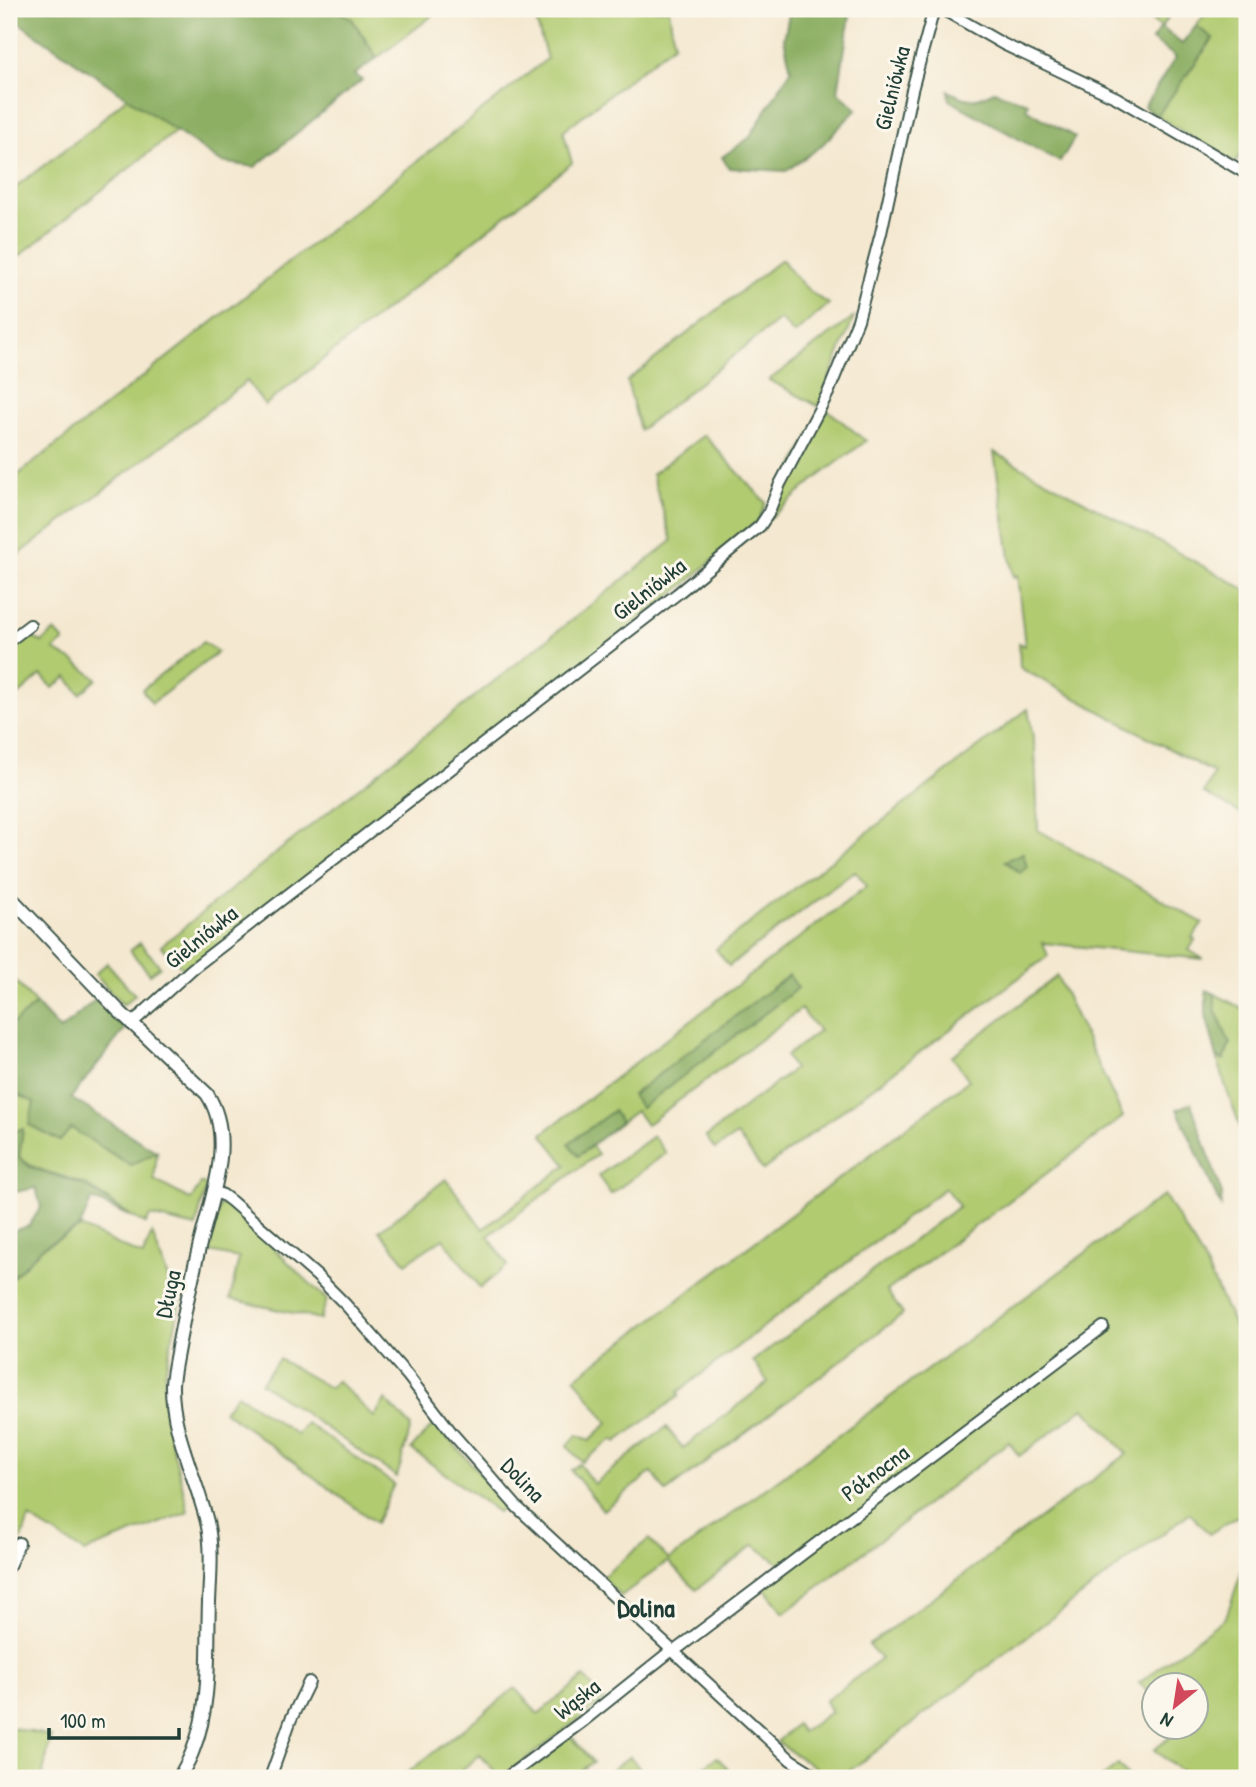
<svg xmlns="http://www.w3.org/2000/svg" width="1256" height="1787" viewBox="0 0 1256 1787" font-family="'Patrick Hand',sans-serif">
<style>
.green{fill:#b1cb71;stroke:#688452;stroke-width:2}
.forest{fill:#8caf63;stroke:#56764c;stroke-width:2}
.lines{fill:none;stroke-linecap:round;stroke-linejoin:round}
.minor-casing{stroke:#3f574b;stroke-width:14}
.tertiary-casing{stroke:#3f574b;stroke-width:16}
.minor{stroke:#fff;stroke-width:10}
.tertiary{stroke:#fff;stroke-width:12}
.labels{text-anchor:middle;stroke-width:6;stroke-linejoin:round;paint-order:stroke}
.street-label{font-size:23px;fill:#1f3d34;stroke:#fbf7ec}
.quarter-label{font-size:26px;font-weight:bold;fill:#1f3d34;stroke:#fbf7ec}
</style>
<rect width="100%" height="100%" fill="#fbf7ec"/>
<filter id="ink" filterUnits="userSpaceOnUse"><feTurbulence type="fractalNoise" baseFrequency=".0143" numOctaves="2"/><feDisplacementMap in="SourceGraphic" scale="14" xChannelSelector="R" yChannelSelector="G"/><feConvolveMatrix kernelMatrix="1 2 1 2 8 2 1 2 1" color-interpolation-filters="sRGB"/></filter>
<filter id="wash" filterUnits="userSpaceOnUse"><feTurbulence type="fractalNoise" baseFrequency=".00686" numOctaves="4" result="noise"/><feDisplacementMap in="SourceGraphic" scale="28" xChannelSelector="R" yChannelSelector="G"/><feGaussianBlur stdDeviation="1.57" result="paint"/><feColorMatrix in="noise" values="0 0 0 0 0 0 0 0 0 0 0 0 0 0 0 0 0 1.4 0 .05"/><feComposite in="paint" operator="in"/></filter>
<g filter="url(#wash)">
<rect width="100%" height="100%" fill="#f4e8d0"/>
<path class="green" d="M334 9H441L377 58 352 19Z
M533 9H669L674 44 563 131 572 163 265 405 247 381 9 562V482L547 59Z
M1150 9H1174L1161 27 1145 16Z
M1209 9H1247V146L1235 163 1157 116 1213 39 1196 26Z
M127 97 176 131 9 264V192L92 129Z
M782 259C794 277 810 294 829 304L794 334 780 319 640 430 627 381Z
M854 317 818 406 769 380Z
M824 407 866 441 815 479 769 519 778 497Z
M704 435 766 503 758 521 684 585 185 971 161 946 285 846 672 541 652 474Z
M994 452 1247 590V817L1204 793 1214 773 1020 668 1019 643 1025 646 1017 575 1013 577Z
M55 631 64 641 54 650 75 662 97 679 80 694 67 677 53 688 41 675 15 698 9 692V645L24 634 42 642Z
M203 642 218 652 152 703 142 690Z
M1028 709 1035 749 1038 830 1203 923 1192 938 1195 940 1189 950 1203 959 1043 943 1048 956 763 1170 737 1135 715 1149 706 1137 794 1069 786 1056 819 1031 801 1009 646 1125 636 1111 621 1122 613 1111 578 1156 592 1146 598 1154 488 1236 508 1265 480 1288 443 1238 406 1263 379 1231 446 1179 483 1229 566 1165 542 1134 867 886 855 871 729 966 716 949Z
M140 943 160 966 150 974 130 951Z
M107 963 135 995 123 1005 95 974Z
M9 974 36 1004 9 1027Z
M1057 976 1123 1117 887 1291 903 1314 666 1492 652 1472 603 1510 571 1470 579 1464 594 1484 666 1427 683 1448 768 1382 753 1361 959 1206 945 1188 678 1392 679 1396 616 1442 613 1439 582 1462 567 1446 577 1435 590 1440 608 1423 575 1378 969 1080 952 1056Z
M1215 994 1247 1011V1145L1227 1091 1217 1057 1224 1060 1230 1044 1215 1009Z
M9 1091 34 1101 60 1141 71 1127 130 1165 157 1152 154 1180 191 1200 201 1183 206 1186 196 1227 150 1216 146 1224C124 1214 107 1197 85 1185 63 1173 38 1174 19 1157L23 1129 9 1132Z
M653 1136 666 1153 611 1194 598 1176Z
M1164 1195 1202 1257 1247 1353V1530L1238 1516 1209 1534 1190 1513 844 1775 847 1778H830L777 1742 796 1724 802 1732 831 1712 825 1701 881 1659 869 1645 1127 1454 1084 1408 1019 1456 1009 1442 784 1613 758 1581 780 1564 754 1545 696 1590 668 1561 621 1596 601 1578 649 1539 669 1560Z
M226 1202 327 1300 320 1319 230 1299 239 1258 209 1252 219 1206Z
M80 1227 143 1256 152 1233 170 1284 179 1282C183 1319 164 1353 164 1389 164 1430 181 1472 188 1512L84 1552 29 1518 22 1539 9 1546V1281L43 1247Z
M279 1359 330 1388 337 1381 374 1417 385 1400 411 1426 397 1477 261 1383Z
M237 1394 297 1435 306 1423 394 1484 376 1523 224 1411Z
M435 1423 507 1504 498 1512 411 1449Z
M1247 1556V1778H1190L1154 1750 1181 1728H1196V1686H1154V1697L1139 1683 1226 1617Z
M584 1677 604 1700 501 1778 480 1755 452 1778H401L515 1688 538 1714Z
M9 1727 51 1736 42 1778H26L9 1774Z
M570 1735 593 1762 570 1778H514Z
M630 1756 643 1773 637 1778H601Z
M717 1757 736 1778H688Z
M1118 1765 1130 1778H1101Z"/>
<path class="forest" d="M9 9H334L352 19 377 58 354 75 362 80 255 167 221 162 9 16Z
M790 9H851L838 92 857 109 820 147 786 171 729 168 722 157 749 138 791 70 784 39Z
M1196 26 1213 38 1157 116 1144 107 1176 57 1152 40 1161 27 1182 44Z
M948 91C968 101 973 102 994 91L1028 103 1026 109 1075 137 1060 162 949 100Z
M1023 853 1027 867 1020 873 1005 861Z
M789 975 798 988 641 1108 632 1095Z
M1206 990 1215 994V1009L1230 1044 1223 1060 1217 1057 1206 1015Z
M96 999 125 1029 71 1098 157 1152 130 1165 71 1128 60 1141 29 1125 34 1102 9 1091V1027L36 1004 60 1030Z
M1191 1103 1222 1194 1221 1206 1177 1109Z
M613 1111 621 1122 578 1156 569 1143Z
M23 1129 19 1157 30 1167 85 1185 129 1216 92 1199 80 1227 43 1247 9 1281V1232L29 1226 41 1207 36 1188 9 1193V1132Z"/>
</g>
<g filter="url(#ink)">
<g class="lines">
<defs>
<path id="minor" d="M942 9 1003 44 1117 98 1247 174
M9 641 30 625
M131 1024 192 969 677 594 760 526 768 514 780 484 828 393 858 320 881 233 912 90 934 9
M214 1192 223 1195 231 1201 317 1276 346 1305 408 1376 452 1433 517 1507 791 1760 820 1778
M9 1566 19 1543
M673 1652 1103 1327
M270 1778 291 1719 309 1682
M506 1778 583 1721 672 1650"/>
<path id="tertiary" d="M9 896 118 1010 207 1094C237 1140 210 1200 199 1248 191 1281 184 1314 178 1347 176 1359 173 1372 172 1384 171 1431 196 1477 207 1522 213 1547 210 1577 209 1602 207 1650 212 1703 193 1750 190 1759 184 1769 179 1778"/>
</defs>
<use href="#minor" class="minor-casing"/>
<use href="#tertiary" class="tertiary-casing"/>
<use href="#minor" class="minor"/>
<use href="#tertiary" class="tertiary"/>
</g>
</g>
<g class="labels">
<g class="street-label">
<text transform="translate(892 88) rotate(-76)" y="8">Gielniówka</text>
<text transform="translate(649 589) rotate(-38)" y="8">Gielniówka</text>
<text transform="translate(201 937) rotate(-39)" y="8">Gielniówka</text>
<text transform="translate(168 1294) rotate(-78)" y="8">Długa</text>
<text transform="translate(875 1473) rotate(-37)" y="8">Północna</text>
<text transform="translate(523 1480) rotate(46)" y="8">Dolina</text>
<text transform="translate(577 1699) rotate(-38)" y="8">Wąska</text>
</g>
<g class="quarter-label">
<text x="646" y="1617">Dolina</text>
</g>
</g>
<rect width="1256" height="1787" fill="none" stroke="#fbf7ec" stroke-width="35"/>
<g transform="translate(1175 1706) rotate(210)"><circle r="33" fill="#fbf7ec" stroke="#a3ada2" stroke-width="2"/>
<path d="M0-5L12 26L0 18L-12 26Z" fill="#d1495b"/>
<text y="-10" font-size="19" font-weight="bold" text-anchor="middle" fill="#1f3d34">N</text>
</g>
<path d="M49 1728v10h130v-10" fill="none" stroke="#1f3d34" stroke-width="3.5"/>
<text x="60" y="1728" font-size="21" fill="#1f3d34" stroke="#fbf7ec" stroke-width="5" paint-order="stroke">100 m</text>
</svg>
